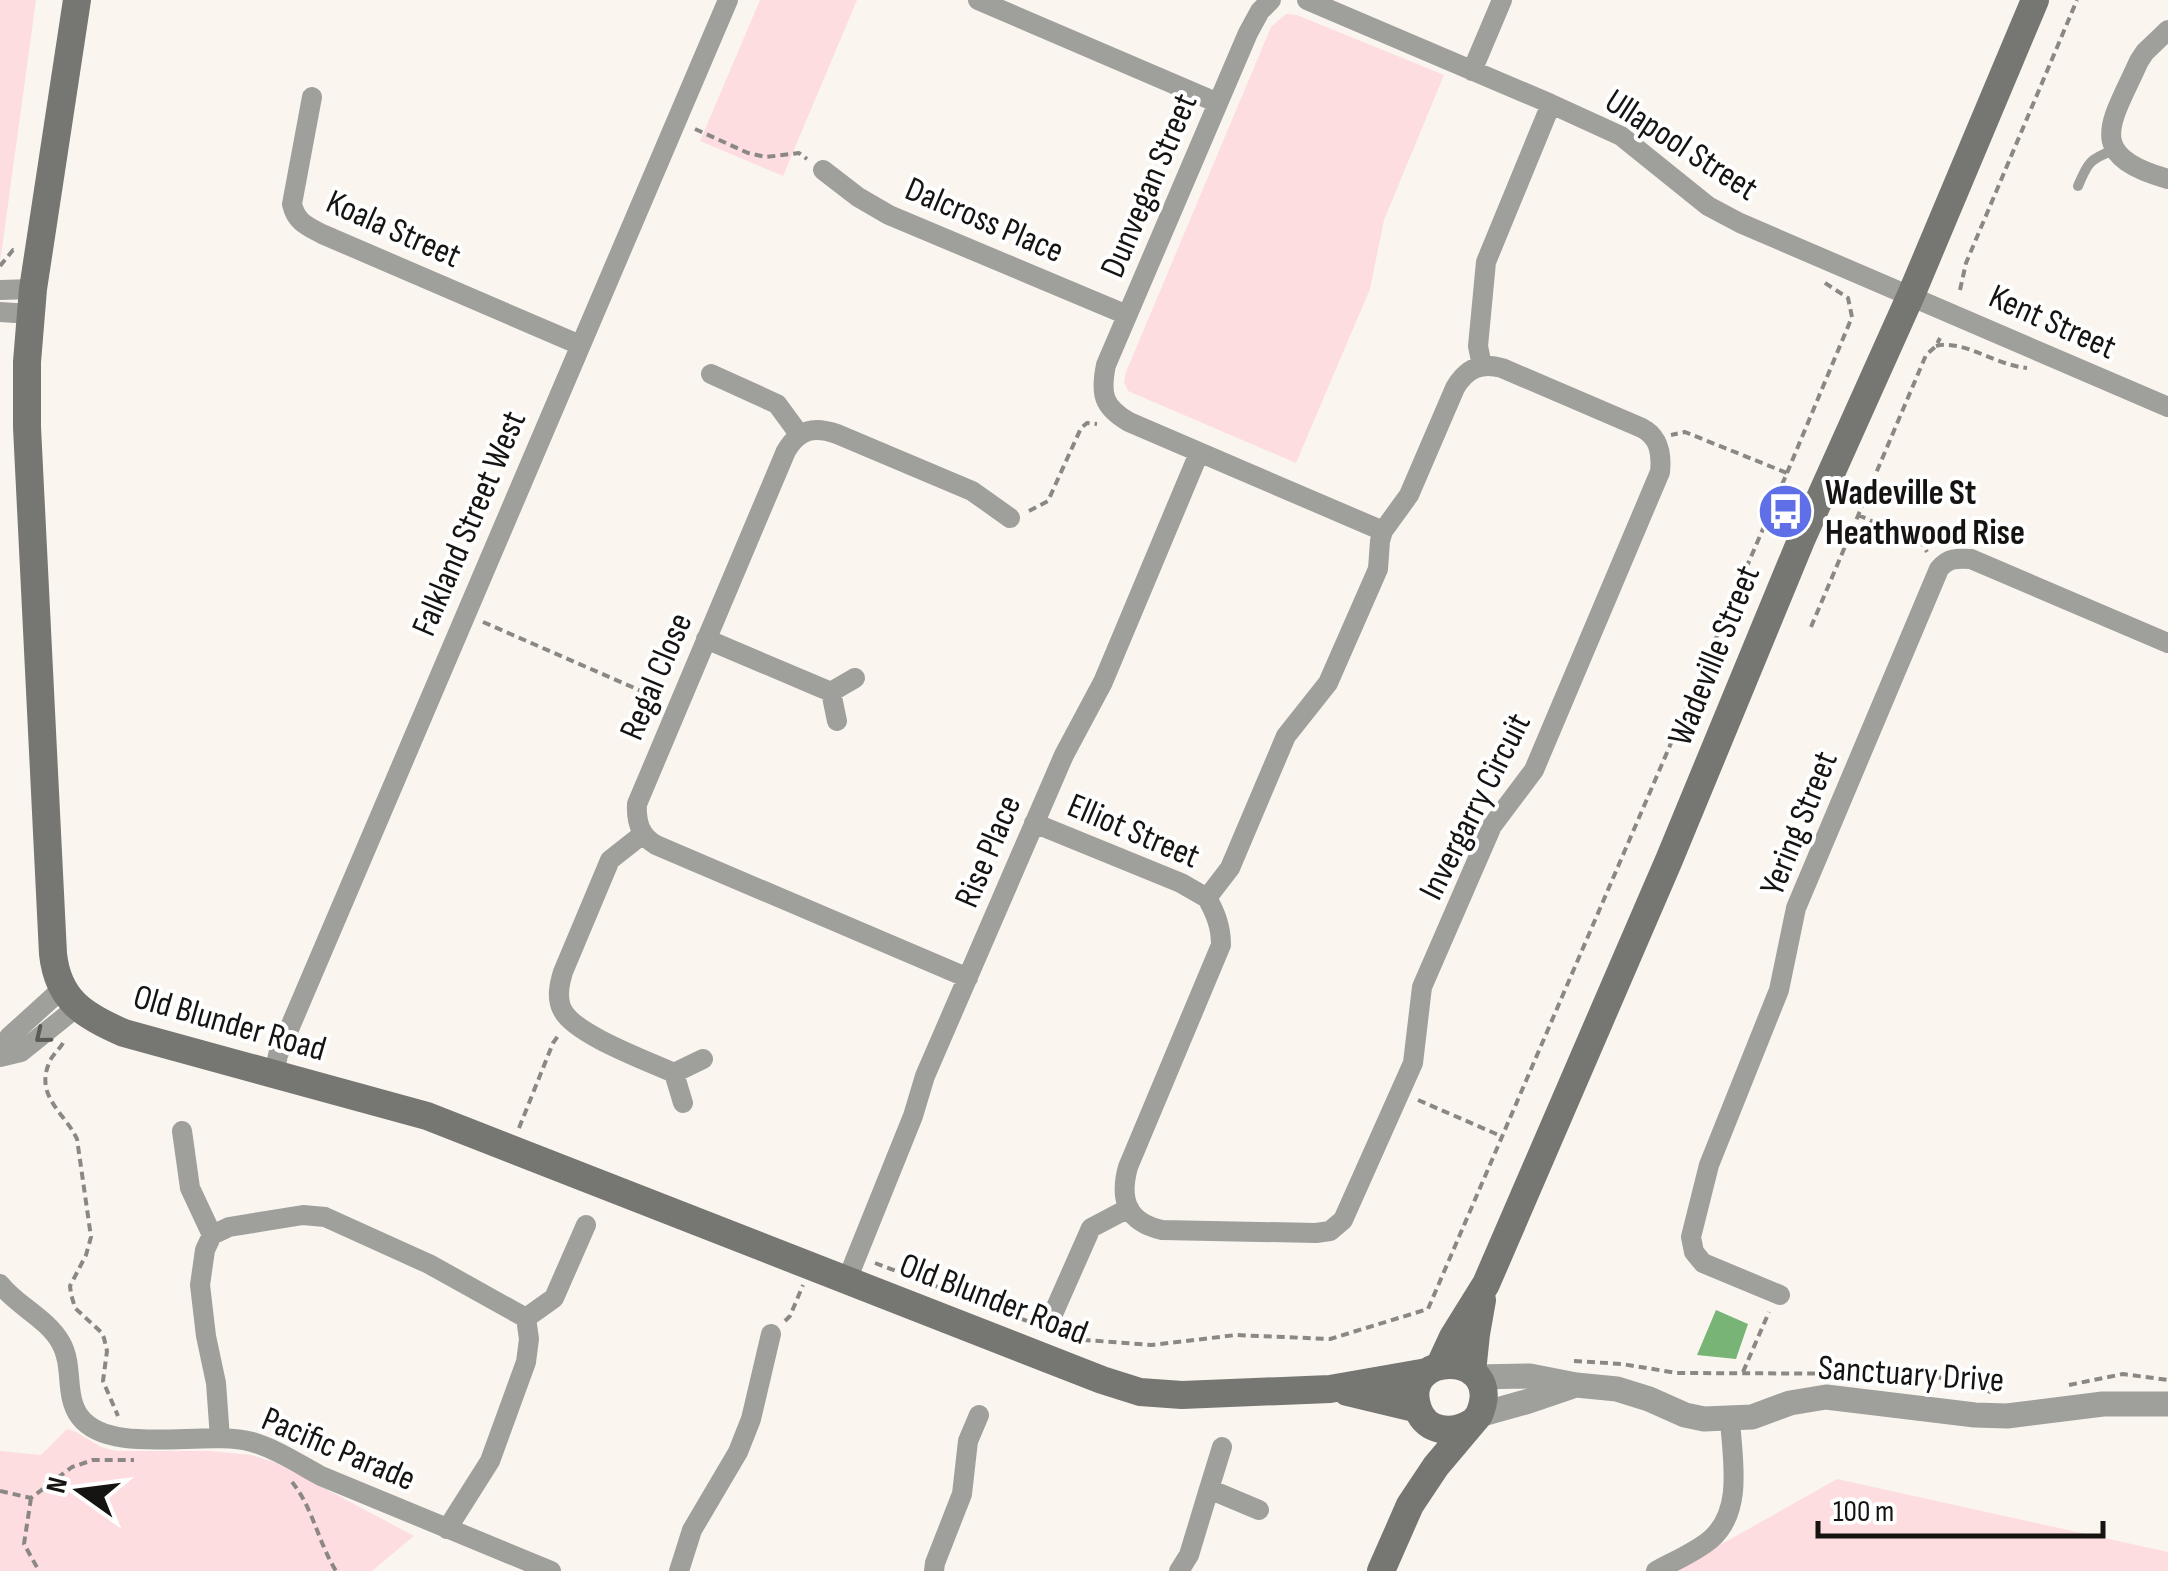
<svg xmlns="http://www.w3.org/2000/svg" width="2168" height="1571" viewBox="0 0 2168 1571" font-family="'Sofia Sans Condensed',sans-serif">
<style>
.green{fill:#fedde0}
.water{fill:#77b475}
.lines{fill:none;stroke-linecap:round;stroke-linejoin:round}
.path{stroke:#8b8883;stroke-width:4;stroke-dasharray:8 5;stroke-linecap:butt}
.service{stroke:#9f9f9c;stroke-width:10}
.minor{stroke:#9f9f9c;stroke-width:20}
.tertiary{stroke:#9f9f9c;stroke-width:25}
.secondary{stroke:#767672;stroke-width:28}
.oneway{stroke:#5a5a57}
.labels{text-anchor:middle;stroke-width:8;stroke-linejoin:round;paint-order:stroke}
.street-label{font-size:35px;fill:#161412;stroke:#fff}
.poi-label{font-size:35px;font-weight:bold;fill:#161412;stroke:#fff;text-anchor:start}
</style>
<rect width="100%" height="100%" fill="#faf6ef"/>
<path class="green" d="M0 0H36L0 263Z
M760 0H857L783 176 700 141Z
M1286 14 1297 15 1444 75 1384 220 1370 289 1296 463 1128 391 1124 382 1126 372 1271 27Z
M67 1429 76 1432 101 1447 116 1451H210L251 1455 277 1463 414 1536 372 1571H0V1451L41 1455Z
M1837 1479 2168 1552V1571H1656L1710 1540 1720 1545Z"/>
<path class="water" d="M1716 1310 1748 1324 1736 1359 1697 1355Z"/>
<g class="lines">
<path class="path" d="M695 129 748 153 766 157 799 153 807 159
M0 266 13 250 18 251
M1960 290 1966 263 2077 0
M1936 346C1963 339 1995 365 2027 368
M1787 473 1852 317 1848 298 1822 281
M1029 511 1048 501 1081 428 1087 423 1097 424
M1858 515 1922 543 1927 552
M483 622 662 700
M1811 627 1926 355 1936 346 1940 338
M63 1043C59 1050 52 1055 49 1063 35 1097 65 1113 77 1139L91 1237 86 1255 70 1286 71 1294 75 1308 101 1332 104 1338 107 1351 103 1381 118 1416
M1418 1100 1501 1136
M519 1128 553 1043 558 1036
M875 1263 1035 1324
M785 1321 790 1316 803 1285
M1058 1331 1085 1340 1152 1345 1236 1335 1330 1339 1428 1309 1787 473 1685 432 1671 435
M1574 1361 1622 1364 1677 1373 1927 1374 1991 1392
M1743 1372 1769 1312
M2069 1385 2123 1374 2168 1380
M292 1482C313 1508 318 1542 336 1571
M0 1491 31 1498 72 1467 93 1460H134
M31 1498 24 1544 39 1571"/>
<path class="service" d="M2078 186C2088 162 2090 159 2114 150"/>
<path class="minor" d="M978 0 1218 103
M1271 0 1260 11 1248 33 1106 365C1100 394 1103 407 1129 422L1383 531 1380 541 1378 569 1328 683 1286 736 1230 868 1207 898C1216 914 1221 927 1221 945L1128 1167C1119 1200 1127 1222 1162 1230L1316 1233 1330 1231 1343 1220 1413 1063 1422 987 1492 826 1534 770 1660 472C1662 453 1659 437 1642 428L1502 368C1481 362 1466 369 1455 388L1409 495 1383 531
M1307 0 1551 104 1621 136 1708 206 1740 223 2168 407
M2168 30 2145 52 2139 61C2112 122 2082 155 2168 179
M1472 71 1502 0
M312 97 292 204C296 222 307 226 322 234L580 345
M823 170 858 197 889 215 1127 315
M0 290 33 289
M0 312 30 314
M1482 366 1478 346 1486 262 1551 104
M711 374 777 404 799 434
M706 639 831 692
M837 721 831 692 855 678
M1034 823 1181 883 1207 898
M643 834 610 860 563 972C559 985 556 999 563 1011 576 1035 648 1061 674 1073
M968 978 656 845C640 836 636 822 637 804L786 451C799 429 814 426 837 434L972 491 1010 518
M2 1056 9 1037 62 989
M0 1057 21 1052 77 1007
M274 1074 278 1055 728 0
M683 1103 674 1073 703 1059
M182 1131 190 1188 212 1235
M847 1280 913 1116 925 1076 1064 755 1103 682 1199 453
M0 1284C17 1306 47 1318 61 1343 74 1366 64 1396 80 1417 111 1457 205 1429 252 1442 276 1449 299 1464 321 1476L551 1571
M1780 1295 1703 1263 1694 1252 1691 1237 1709 1165 1779 990 1796 908 1939 569C1948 558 1957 558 1971 559L2168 643
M1053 1314 1091 1228 1129 1208
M526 1318 554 1298 586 1225
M220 1438 216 1383 206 1336 200 1285 205 1250 212 1235 229 1227 303 1215 325 1217 429 1264 526 1318 529 1339 526 1362 490 1461 447 1529
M1222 1447 1209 1489 1259 1510
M679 1571 692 1530 738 1452 751 1419 771 1334
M934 1571 935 1563 962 1494 968 1441 979 1415
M1179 1571 1189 1555 1209 1489
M1656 1571C1674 1561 1696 1552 1711 1539 1744 1510 1732 1458 1730 1419"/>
<path class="tertiary" d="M1477 1377 1530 1376 1576 1385 1617 1389 1649 1399 1685 1415 1704 1419 1752 1417 1790 1403 1826 1397 1975 1415 2007 1416 2103 1404H2168
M1479 1415 1529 1401 1576 1385"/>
<path class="secondary" d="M77 0 33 289 27 362V427L53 954C58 1000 84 1016 124 1033L427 1116 1102 1380 1140 1392 1182 1395 1330 1389 1427 1372
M1440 1365 1453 1337 1486 1284 1669 860 1802 538 1911 295 2035 0
M1472 1372 1476 1334 1482 1300
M1347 1392 1418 1409
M1381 1571 1410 1505 1436 1466 1479 1415C1507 1349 1397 1350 1418 1409 1426 1433 1453 1434 1471 1423"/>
</g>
<defs><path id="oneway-chevron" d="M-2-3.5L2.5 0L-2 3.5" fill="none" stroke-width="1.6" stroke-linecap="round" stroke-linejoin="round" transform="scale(2.5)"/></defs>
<use class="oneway" href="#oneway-chevron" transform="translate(42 1036) rotate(141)"/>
<defs>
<symbol id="bus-disc" viewBox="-11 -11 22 22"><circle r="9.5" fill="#5f6fe7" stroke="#fff"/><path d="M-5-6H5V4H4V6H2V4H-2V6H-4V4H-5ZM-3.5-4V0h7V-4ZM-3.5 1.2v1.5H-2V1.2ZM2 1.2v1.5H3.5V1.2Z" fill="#fff"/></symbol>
</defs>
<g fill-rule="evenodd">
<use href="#bus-disc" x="1754" y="480" width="63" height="63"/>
</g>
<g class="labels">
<g class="street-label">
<text transform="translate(1682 144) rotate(33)" y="12">Ullapool Street</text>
<text transform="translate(1148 185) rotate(-67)" y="12">Dunvegan Street</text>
<text transform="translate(985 219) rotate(23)" y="12">Dalcross Place</text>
<text transform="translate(394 228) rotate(24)" y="12">Koala Street</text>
<text transform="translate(2053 321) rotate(24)" y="12">Kent Street</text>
<text transform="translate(468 523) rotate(-67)" y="12">Falkland Street West</text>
<text transform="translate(1713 655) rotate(-68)" y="12">Wadeville Street</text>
<text transform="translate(655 676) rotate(-67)" y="12">Regal Close</text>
<text transform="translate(1474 806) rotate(-63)" y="12">Invergarry Circuit</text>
<text transform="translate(1798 823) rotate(-68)" y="12">Yering Street</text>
<text transform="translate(1134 830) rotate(23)" y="12">Elliot Street</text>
<text transform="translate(987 851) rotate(-67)" y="12">Rise Place</text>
<text transform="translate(230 1022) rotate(16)" y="12">Old Blunder Road</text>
<text transform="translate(994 1298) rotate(21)" y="12">Old Blunder Road</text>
<text transform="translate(1911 1373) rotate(4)" y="12">Sanctuary Drive</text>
<text transform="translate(339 1448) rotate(23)" y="12">Pacific Parade</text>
</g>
<g class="poi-label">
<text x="1825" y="504">Wadeville St<tspan x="1825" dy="40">Heathwood Rise</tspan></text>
</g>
</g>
<g transform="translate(80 1491) rotate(284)" stroke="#ffffff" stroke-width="8" paint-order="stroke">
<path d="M0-8L18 38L0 25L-18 38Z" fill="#161412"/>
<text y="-15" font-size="28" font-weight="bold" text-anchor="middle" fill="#161412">N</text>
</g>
<path d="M1818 1521v15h285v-15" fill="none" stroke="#161412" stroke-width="5"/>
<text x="1833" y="1521" font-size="30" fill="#161412" stroke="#ffffff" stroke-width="8" paint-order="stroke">100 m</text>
</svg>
